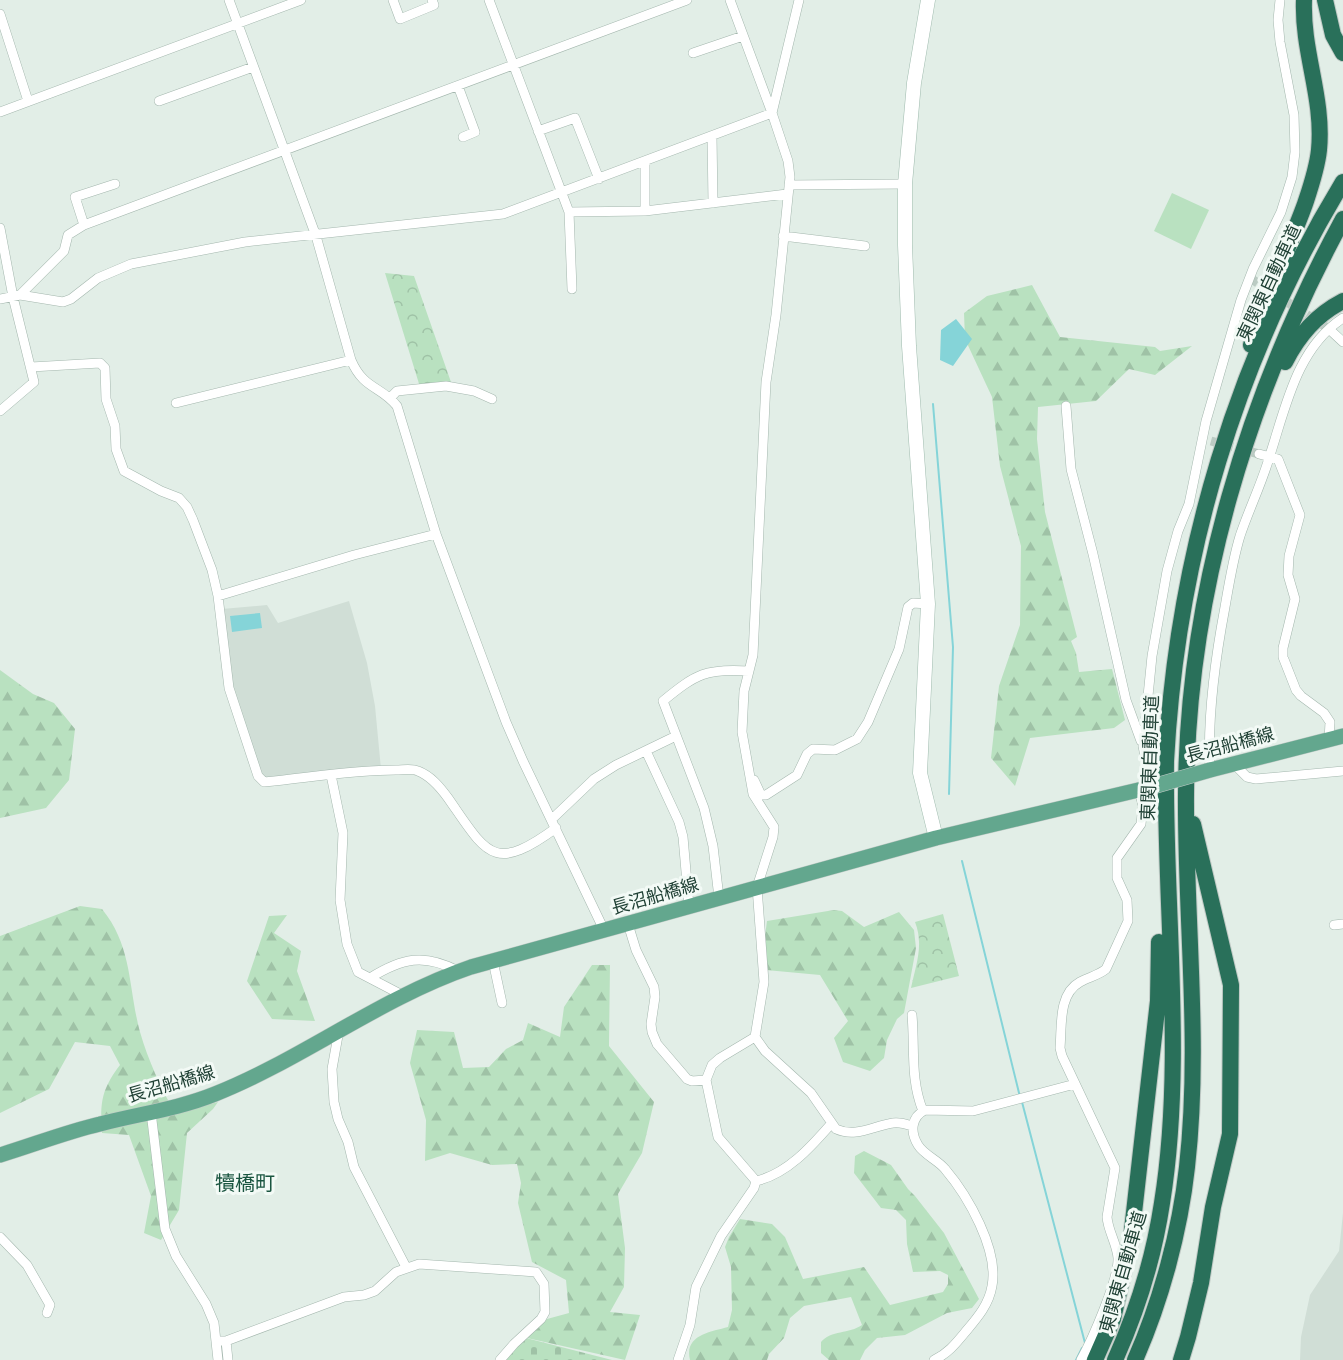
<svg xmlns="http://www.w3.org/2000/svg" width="1343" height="1360" viewBox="0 0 1343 1360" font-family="Commissioner,'Noto Sans JP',sans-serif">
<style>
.built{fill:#d0ded6}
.green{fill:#b9e1c0}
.forest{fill:url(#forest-firs)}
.cemetery{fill:url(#cemetery-stones)}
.park{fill:url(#park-crowns)}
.water{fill:#85d4d8}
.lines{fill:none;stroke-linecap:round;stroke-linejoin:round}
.stream{stroke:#85d4d8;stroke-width:2}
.street-tunnel{stroke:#bbcbc3;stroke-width:9;stroke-dasharray:9 4.5;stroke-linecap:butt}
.street-casing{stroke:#a4b7ae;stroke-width:10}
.secondary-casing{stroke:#9fbbae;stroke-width:15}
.primary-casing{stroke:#c1cac6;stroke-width:16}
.highway-casing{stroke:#c1cac6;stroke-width:18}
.street{stroke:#fff;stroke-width:9}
.secondary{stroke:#fff;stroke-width:14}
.primary{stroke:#63a78e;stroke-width:15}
.highway{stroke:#29705a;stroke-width:16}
.primary-bridge-casing{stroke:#c1cac6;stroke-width:16;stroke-linecap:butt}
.primary-bridge{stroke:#63a78e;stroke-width:15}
.labels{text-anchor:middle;stroke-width:6;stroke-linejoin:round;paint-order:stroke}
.street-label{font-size:18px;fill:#204135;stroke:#f3faf6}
.neighbourhood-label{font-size:20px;fill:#1a5540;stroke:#f3faf6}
</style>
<defs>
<pattern id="forest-firs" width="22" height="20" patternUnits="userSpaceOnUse" patternTransform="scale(1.5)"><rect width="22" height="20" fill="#b9e1c0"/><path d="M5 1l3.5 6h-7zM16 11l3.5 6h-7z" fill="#9fc2a6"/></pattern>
<pattern id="cemetery-stones" width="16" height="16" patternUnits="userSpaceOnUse" patternTransform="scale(1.5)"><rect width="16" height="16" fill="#b9e1c0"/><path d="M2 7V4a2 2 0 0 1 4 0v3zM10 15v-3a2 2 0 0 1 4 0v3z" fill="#9fc2a6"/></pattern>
<pattern id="park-crowns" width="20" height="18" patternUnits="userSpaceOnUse" patternTransform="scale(1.5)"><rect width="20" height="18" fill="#b9e1c0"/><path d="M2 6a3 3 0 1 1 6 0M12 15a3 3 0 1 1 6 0" fill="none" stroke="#9fc2a6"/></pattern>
</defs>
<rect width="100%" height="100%" fill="#e2eee7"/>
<path class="built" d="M349 601 367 663 375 706 381 769 263 783 230 694 222 609 267 605 278 623Z
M1343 1213V1360H1300L1301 1337 1310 1295 1339 1251Z"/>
<path class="green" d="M1172 193 1209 210 1191 249 1154 231Z"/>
<path class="forest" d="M1032 285 1060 337 1155 347 1160 351 1192 346 1155 375 1129 369 1096 401 1038 407 1037 439 1045 512 1077 637 1071 641 1076 653 1079 672 1112 669 1125 720 1114 728 1030 738 1015 786 991 758 999 686 1020 625 1021 546 1000 466 992 397 965 339 964 313 987 296Z
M0 670 33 694 54 703 75 729 69 780 46 808 0 818Z
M80 906 102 909C133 947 128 988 140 1032 148 1060 161 1088 175 1113L218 1102 213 1109 187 1133 179 1210 161 1240 144 1233 151 1196 129 1135 102 1133C100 1103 101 1090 120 1065L110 1046 75 1042 49 1089 0 1113V936Z
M834 910 842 911 864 927 899 912 914 930 916 948 904 1013 897 1019 887 1040 884 1058 870 1071 843 1062 834 1038 848 1021 820 975 766 970 765 936 767 921Z
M287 915 274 933 301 951 297 971 315 1021 272 1019 247 981 269 916Z
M592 965H610L609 1046 654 1102 642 1153 618 1194 625 1248 624 1287 610 1312 640 1315 625 1360 527 1338 547 1319 569 1313 566 1280 532 1262 518 1203 521 1183 517 1164 492 1165 450 1153 425 1161 426 1120 410 1063 417 1030 454 1032 463 1068 489 1067 506 1049 523 1040 528 1023 560 1037 564 1007Z
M864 1151 891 1165 908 1189 915 1196 944 1233 979 1299 972 1308 947 1313 905 1335 877 1338 865 1350 860 1360H829L821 1353V1342C831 1330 849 1334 862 1325L851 1297 804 1306 790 1318 784 1338 769 1354 767 1360H690C684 1335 710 1332 728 1327L732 1310 731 1267 725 1247 729 1237 740 1219 772 1224 785 1237 803 1279 864 1267 890 1305 943 1292 948 1284V1275L940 1271 913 1272 907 1244 906 1220 896 1210 881 1208 854 1173 855 1156Z"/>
<path class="cemetery" d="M526 1338 612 1360H505Z"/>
<path class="park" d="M385 273 414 276 452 385 420 387Z
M943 914 959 976 911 988C916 965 924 945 915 922Z"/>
<path class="water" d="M956 319 972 339 953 366 940 360 941 330Z
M260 613 262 628 232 632 230 616Z"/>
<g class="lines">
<path class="stream" d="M933 404 953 647 949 794
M962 861 1020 1097
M1022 1102 1085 1343
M1076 1360 1082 1348"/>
<path class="street-tunnel" d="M1250 278 1329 329
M1211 441 1259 454"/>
<defs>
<path id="street" d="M229 0 316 236 351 360C364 390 380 385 397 406L436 534 506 722 523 761 604 930
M393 0 400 19 434 5 432 0
M489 0 569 212 572 289
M0 14 28 101
M693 53 743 36
M458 86 475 132 463 137
M159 101 253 67
M0 112 301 0
M538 131 575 118 599 179
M712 136 713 203
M645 162V211
M789 185 905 184
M569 212 645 211 787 194
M84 225 75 197 115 184
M0 228 13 297 34 382 0 411
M783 236 865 246
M20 295 63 302 71 299 98 278 131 264 245 242 503 214 772 113 730 0
M0 299 20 295 64 251 68 235 84 225 687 0
M1329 329 1343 342
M31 367 100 363 105 368 106 399 115 426 116 449 124 471 161 491 179 498 187 507 193 520 212 570 218 596 229 688 258 776 264 782C307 778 352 770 396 770 403 770 412 768 418 771 431 776 440 787 448 798 487 854 493 874 556 828
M390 398 397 391 446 386 474 391 492 399
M176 403 351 360
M1066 406 1071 469 1093 554 1126 700 1141 741
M1259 454 1278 459 1300 515 1289 556 1288 575 1295 599 1283 648V657L1296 690 1301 696 1324 713 1330 722 1329 740
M218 596 354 555 436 534
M646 751 679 822 683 837 689 906
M1234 764 1247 777 1256 779 1343 771
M1210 770C1207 716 1215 660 1225 607 1229 584 1233 559 1240 536 1249 509 1262 483 1270 455 1286 406 1297 348 1343 318
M331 775 343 833 340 900 347 944 358 972 404 996
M754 780 761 795H766L797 775 807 754 813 749 835 750 857 739 868 722 899 649 908 607 913 603 928 604
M1151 787 1143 746 1152 656 1167 571 1178 531 1189 504 1206 421 1241 300 1253 269 1281 212 1292 177 1295 152 1294 115 1280 42 1278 20 1280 0
M552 819 594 779 616 765 676 736
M719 898 713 846 704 808 663 701C696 674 706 668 749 671
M628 924 636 950 654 987 655 997 651 1024 652 1032 657 1044 687 1079 692 1081 706 1080
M1334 925 1343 924
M493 961 502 1003
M370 978C402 958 424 953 458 971
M912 1015C915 1048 910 1079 923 1111
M339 1030 332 1069 334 1102 338 1119 348 1142 354 1167 406 1267
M755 1037 765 1051 811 1093 836 1129C856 1138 873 1126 893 1123 899 1122 906 1124 912 1126
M151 1112 165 1229 176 1256 206 1304 214 1323 218 1360
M756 1181C787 1174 811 1147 831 1124
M0 1237 27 1265 50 1305 47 1313
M217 1341H226L344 1297 364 1295 375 1291 396 1272 419 1264 536 1272 544 1284 545 1312 541 1319 514 1344 500 1360
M226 1341 228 1360
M678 1360 690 1325 696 1287 721 1236 754 1188 756 1181 718 1137 706 1080 712 1065 720 1058 755 1037 764 982 757 887 773 837 774 827 753 794 742 732 744 691 753 655 766 382 776 315 790 177 788 161 772 113 799 0
M934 1360C949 1353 957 1342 967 1330 978 1317 989 1304 992 1286 999 1250 968 1196 945 1169 938 1160 924 1155 918 1145 910 1132 911 1117 925 1110L973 1111 1075 1084
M1081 1360C1092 1340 1119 1279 1118 1258 1117 1244 1108 1231 1107 1217L1115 1168 1062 1056 1060 1048C1062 1026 1058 994 1080 982 1089 977 1099 975 1106 969L1128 921 1127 900 1117 878V858L1141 824 1143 806 1139 790"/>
<path id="secondary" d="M928 0 914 83 905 184V245L909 346 928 604 920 773 936 838"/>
<path id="primary" d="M1210 770 1343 736
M0 1155C33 1145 66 1132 100 1124 138 1114 178 1109 215 1094 303 1059 380 998 471 967L936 838 1151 787"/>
<path id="highway" d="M1325 0 1333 35 1343 53
M1251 345C1264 297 1288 251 1305 204 1311 186 1317 169 1319 150 1324 97 1302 53 1304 0
M1285 362C1299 335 1316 315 1343 301
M1095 1360 1113 1319 1131 1239 1158 1001 1159 942
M1115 1360C1137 1311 1154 1256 1162 1203 1185 1060 1164 906 1166 761 1177 556 1236 358 1343 182
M1135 1360C1161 1301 1180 1231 1187 1167 1201 1043 1185 918 1186 794 1187 594 1248 394 1343 219
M1181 1360 1188 1337 1201 1283 1213 1207 1230 1134 1231 985 1193 824"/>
</defs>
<use href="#street" class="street-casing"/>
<use href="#secondary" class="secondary-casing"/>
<use href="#primary" class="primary-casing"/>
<use href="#highway" class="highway-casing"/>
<use href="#street" class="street"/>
<use href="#secondary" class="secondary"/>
<use href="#primary" class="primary"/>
<use href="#highway" class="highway"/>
<defs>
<path id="primary-bridge" d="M1151 787 1210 770"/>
</defs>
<use href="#primary-bridge" class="primary-bridge-casing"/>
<use href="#primary-bridge" class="primary-bridge"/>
</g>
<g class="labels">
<g class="street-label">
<text transform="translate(1269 283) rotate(-65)" y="6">東関東自動車道</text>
<text transform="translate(1230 745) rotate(-15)" y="6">長沼船橋線</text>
<text transform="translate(1150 758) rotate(-88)" y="6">東関東自動車道</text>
<text transform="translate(655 896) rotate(-16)" y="6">長沼船橋線</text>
<text transform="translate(171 1084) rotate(-16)" y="6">長沼船橋線</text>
<text transform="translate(1123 1272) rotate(-74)" y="6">東関東自動車道</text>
</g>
<g class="neighbourhood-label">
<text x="245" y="1190">犢橋町</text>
</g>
</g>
</svg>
